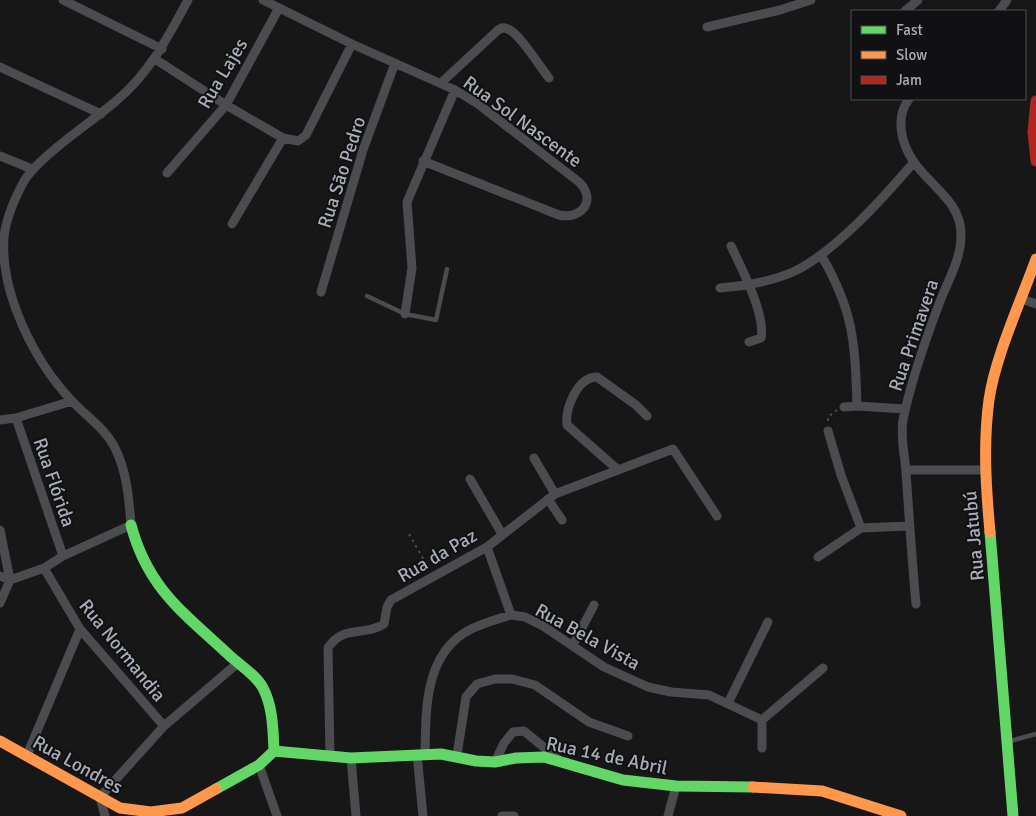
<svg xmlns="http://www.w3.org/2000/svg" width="1036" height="816" viewBox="0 0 1036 816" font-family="Signika,sans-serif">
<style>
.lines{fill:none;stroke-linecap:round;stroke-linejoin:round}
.path{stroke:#4d4e52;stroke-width:2;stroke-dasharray:2.5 4;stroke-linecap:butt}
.lane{stroke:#4b4c50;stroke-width:4.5}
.street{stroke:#4b4c50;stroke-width:9}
.fast{stroke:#63d668;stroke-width:11}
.slow{stroke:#ff974d;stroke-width:11}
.jam{stroke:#b3261e;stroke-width:11}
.labels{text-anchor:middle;stroke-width:4;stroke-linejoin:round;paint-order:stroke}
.street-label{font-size:19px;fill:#a8adb8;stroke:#111113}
</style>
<rect width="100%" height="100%" fill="#171717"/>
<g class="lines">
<path class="path" d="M828 421V417L837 410
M409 534 429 569"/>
<path class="lane" d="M367 296 405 314 436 320 447 269
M1010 741 1036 734"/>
<path class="street" d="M63 0 162 49
M263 0 352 44 455 90 478 104 579 182C597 200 582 220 559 215L423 161
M905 11 918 0
M999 11 1007 0
M707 27 780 10 811 0
M155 59 226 105 283 138 298 141 306 135 352 44
M0 67 101 114
M442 82 497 31C500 28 504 27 508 29 520 34 540 67 549 78
M909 99C895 117 901 144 914 162 931 187 962 202 961 236 961 260 947 282 939 304 925 341 911 381 903 420 900 436 905 456 906 472 909 516 912 560 916 604
M0 156 32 169
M167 173 226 105 279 8
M232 224 283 138
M731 246C741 267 766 315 761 338L749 342
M821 255C854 311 855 343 857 406
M720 288C745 286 771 282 795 271 836 251 884 197 914 162
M321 292 363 150 395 63
M1022 299 1036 304
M405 314 412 268 407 202 455 90
M844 407 857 406 905 409
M16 418 63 556
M0 420 16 418 72 401
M828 431 841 475 861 528
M534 458 555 494
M617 469 567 425C565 409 577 377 597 377L636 405 647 416
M906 470H984
M470 479 502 534
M548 499 562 520
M0 530 10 580 0 603
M487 547 511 615 525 617 543 626 604 667 648 687 671 692 709 695 762 720V748
M818 557 861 528 909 526
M44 568 80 629 164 726
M0 576 10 580 44 568 63 556 131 525C129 499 127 472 115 448 105 428 87 417 72 401 34 361 0 293 4 237 6 218 14 200 23 183 36 158 92 122 116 101 149 74 168 37 188 0
M573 645 594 605
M728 703 768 622
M762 720 823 668
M425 753C426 712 424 659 464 633 478 624 495 620 511 615
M417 754 423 816
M27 755 80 629
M457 755 466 697 477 684 495 679H512L535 685 589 722 628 736
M330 756 328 648C343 624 364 637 384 624L387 607 391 600 487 547 555 494 673 449 717 516
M351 758 356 816
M495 762 504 743 513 732 524 731 557 758
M259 765 277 816
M105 816 100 797 164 726 239 662
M502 816H514
M668 816 676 786"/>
<path class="fast" d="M131 525C148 589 184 613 230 656 240 665 257 676 263 688 273 707 273 730 274 751
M990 532 1013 816
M274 751 351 758 441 754 476 761 495 762 516 758 544 757 623 780 676 786 753 787
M216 789 259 765 274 751"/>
<path class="slow" d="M990 532C986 488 983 444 989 400 995 357 1021 301 1036 259
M0 741 120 808 151 812 182 808 216 789
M753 787 822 791 901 816"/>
<path class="jam" d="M1036 101 1033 132 1036 161"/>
</g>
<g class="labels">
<g class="street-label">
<text transform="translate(222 73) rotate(-59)" y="7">Rua Lajes</text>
<text transform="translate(523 121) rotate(36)" y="7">Rua Sol Nascente</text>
<text transform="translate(341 172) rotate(-72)" y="7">Rua São Pedro</text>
<text transform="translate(913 335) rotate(-71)" y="7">Rua Primavera</text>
<text transform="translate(55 482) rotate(71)" y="7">Rua Flórida</text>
<text transform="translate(973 536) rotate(-95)" y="7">Rua Jatubú</text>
<text transform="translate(437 555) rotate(-30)" y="7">Rua da Paz</text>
<text transform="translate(588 636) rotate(29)" y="7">Rua Bela Vista</text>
<text transform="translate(123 650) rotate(51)" y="7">Rua Normandia</text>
<text transform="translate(607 755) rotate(12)" y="7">Rua 14 de Abril</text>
<text transform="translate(78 764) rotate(29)" y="7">Rua Londres</text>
</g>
</g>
<rect x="851" y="10" width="175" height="90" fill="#111113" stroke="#4d4f55"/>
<rect x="861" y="26" width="25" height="8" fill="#63d668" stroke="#4d4f55"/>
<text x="896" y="35" font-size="15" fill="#a8adb8">Fast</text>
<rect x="861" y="51" width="25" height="8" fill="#ff974d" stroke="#4d4f55"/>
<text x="896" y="60" font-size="15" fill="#a8adb8">Slow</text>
<rect x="861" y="76" width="25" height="8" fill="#b3261e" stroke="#4d4f55"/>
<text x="896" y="85" font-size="15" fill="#a8adb8">Jam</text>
</svg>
